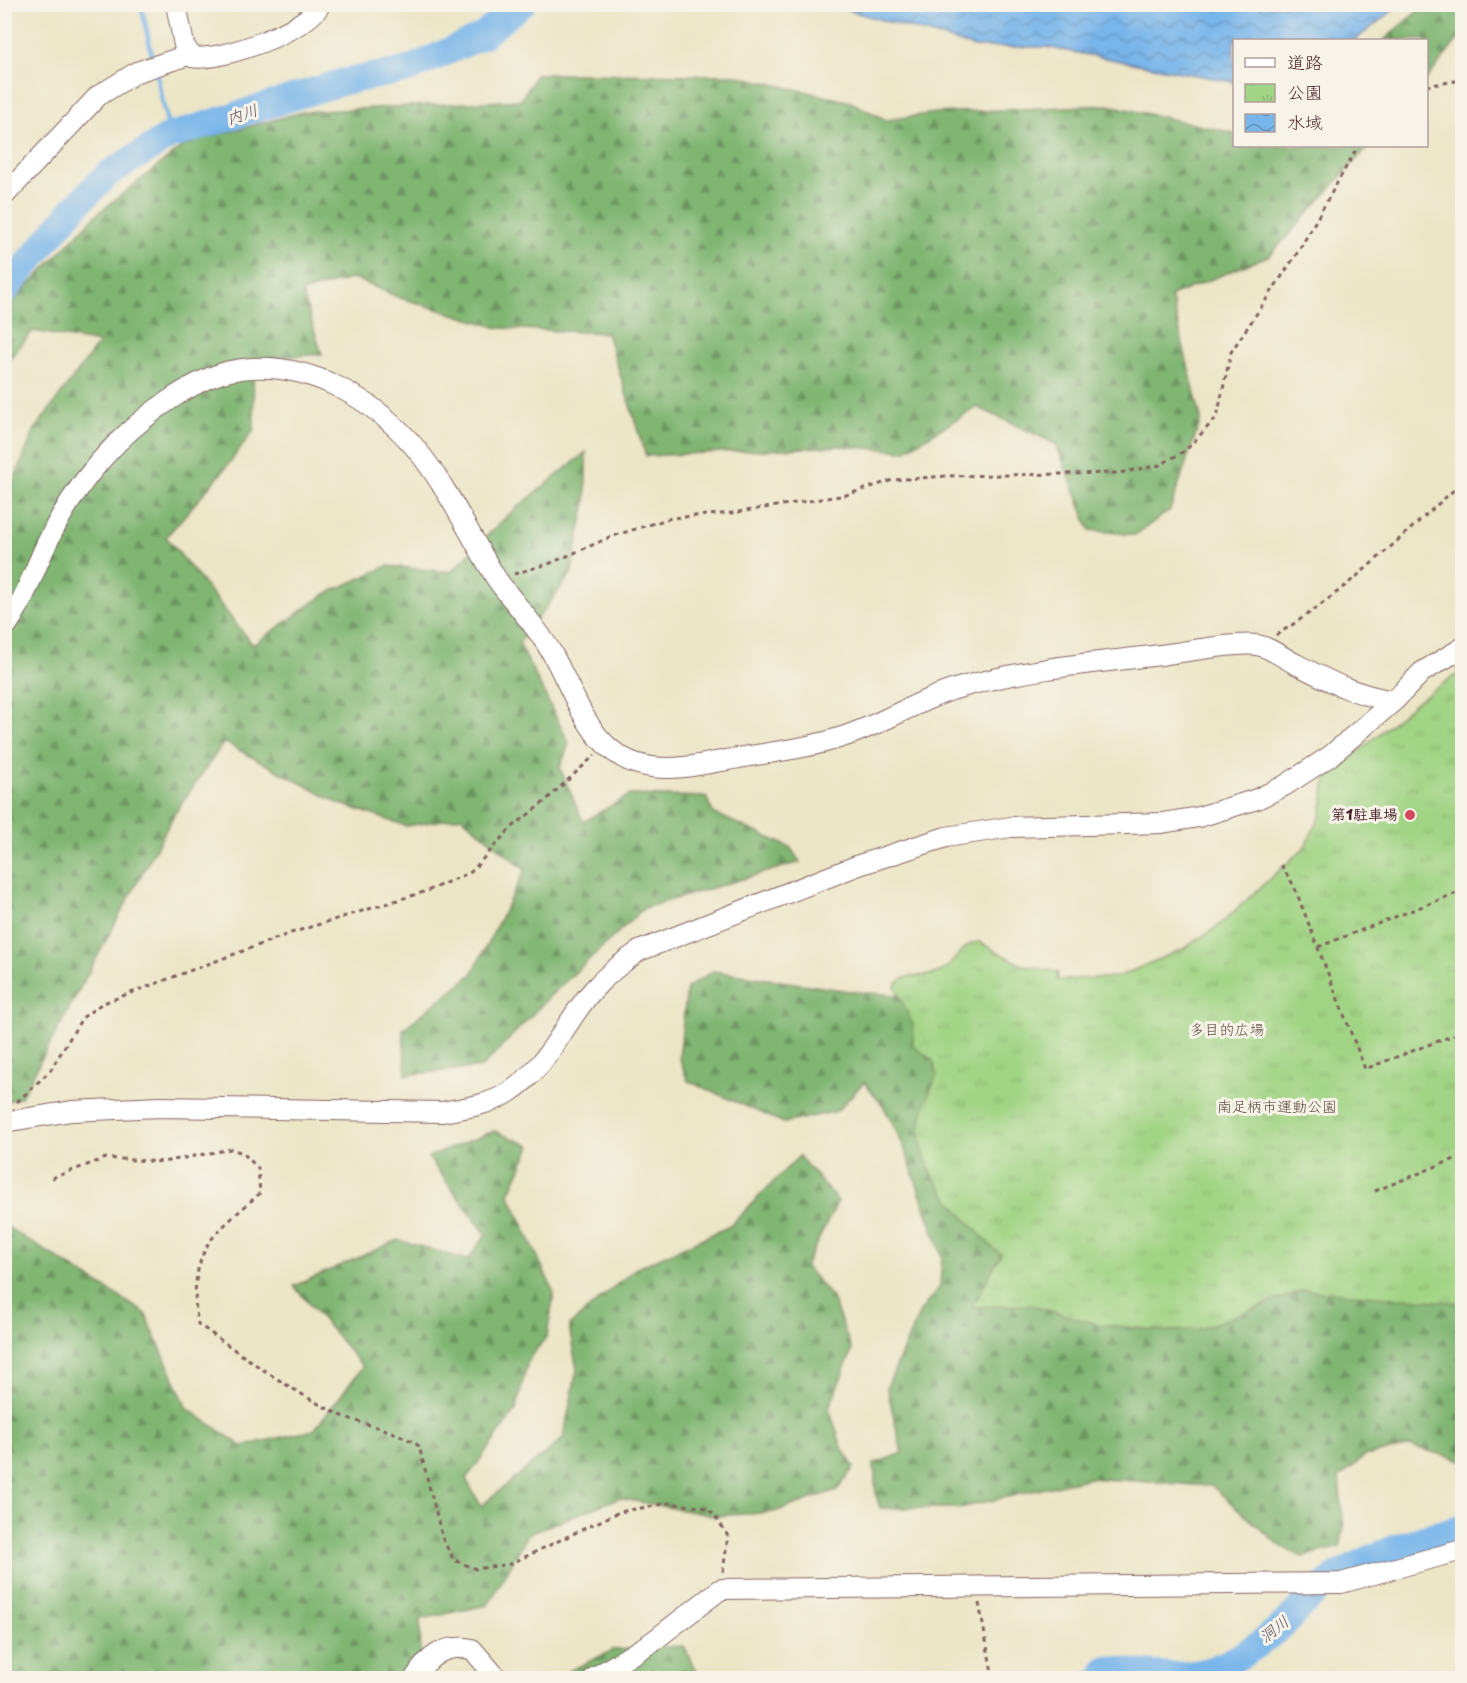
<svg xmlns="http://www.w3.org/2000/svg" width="1467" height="1683" viewBox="0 0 1467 1683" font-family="'Playpen Sans','Klee One',sans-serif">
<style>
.forest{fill:url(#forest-firs);stroke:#656a4e;stroke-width:1.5}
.park{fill:url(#park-tufts);stroke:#767a58;stroke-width:1.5}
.water{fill:url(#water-waves);stroke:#616a8a;stroke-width:1.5}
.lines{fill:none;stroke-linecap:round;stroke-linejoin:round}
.stream{stroke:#78b5ea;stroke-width:4.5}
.river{stroke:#78b5ea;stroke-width:27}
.minor-casing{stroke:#836461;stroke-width:22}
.path{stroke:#836461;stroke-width:3;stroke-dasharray:4.5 4.5;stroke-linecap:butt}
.minor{stroke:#fff;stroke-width:20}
.poi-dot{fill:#d1495b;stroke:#f7f3e8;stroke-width:2}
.labels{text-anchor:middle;stroke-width:6;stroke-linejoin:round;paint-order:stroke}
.poi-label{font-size:15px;font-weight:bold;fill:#4a1f2b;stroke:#f7f3e8;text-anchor:end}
.park-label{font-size:15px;fill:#604c41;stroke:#f7f3e8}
.water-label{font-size:16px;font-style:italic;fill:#584c64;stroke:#f7f3e8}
</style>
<defs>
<pattern id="forest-firs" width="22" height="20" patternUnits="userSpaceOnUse" patternTransform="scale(1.5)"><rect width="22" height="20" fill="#80b672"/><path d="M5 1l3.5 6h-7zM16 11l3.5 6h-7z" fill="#6b935e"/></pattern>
<pattern id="park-tufts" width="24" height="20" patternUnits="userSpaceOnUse" patternTransform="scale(1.5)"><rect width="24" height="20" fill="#a1d484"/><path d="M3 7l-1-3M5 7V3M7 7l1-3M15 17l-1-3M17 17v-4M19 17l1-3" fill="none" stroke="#8cb672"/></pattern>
<pattern id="water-waves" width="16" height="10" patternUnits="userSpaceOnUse" patternTransform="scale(1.5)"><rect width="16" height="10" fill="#78b5ea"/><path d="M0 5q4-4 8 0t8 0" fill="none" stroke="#6493be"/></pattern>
</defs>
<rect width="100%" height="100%" fill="#f7f3e8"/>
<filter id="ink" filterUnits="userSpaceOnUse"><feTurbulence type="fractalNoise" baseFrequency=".0167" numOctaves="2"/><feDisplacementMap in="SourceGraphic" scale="12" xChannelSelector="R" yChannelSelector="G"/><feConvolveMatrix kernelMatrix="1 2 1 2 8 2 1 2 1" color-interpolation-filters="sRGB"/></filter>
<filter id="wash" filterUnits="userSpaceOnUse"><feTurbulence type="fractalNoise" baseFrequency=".008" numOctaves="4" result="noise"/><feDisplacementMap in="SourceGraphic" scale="24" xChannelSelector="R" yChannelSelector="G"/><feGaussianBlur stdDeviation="1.35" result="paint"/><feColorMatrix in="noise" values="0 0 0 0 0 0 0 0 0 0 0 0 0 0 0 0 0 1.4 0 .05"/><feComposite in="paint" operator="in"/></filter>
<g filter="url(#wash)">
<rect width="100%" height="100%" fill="#ece5c6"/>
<path class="forest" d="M1426 4 1462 5V34L1427 79 1426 40H1384Z
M536 74 734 75 851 102 886 120 936 113 1108 105 1234 133V146H1369L1270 255 1171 296 1201 419 1170 510 1135 535 1090 530 1056 444 977 407 904 451 841 446 646 456 607 333 499 328 398 297 354 278 302 292 322 354 253 359 254 430 224 470 166 537 253 645 324 595 387 566 451 572 508 515 586 452V502L571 574 519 643 569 743 560 768 583 822 630 795 706 797 713 813 790 847 800 862 644 908 550 996 482 1067 406 1075 403 1029 472 974 525 870 462 817 406 826 338 803 224 742 175 813 21 1097 5 1102V502L35 429 99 343 33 331 5 364V310L96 215 187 143 303 112 521 100Z
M713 971 856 992 940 998 1462 1208V1460L1410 1446 1365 1456 1339 1478 1344 1528 1340 1547 1302 1557 1279 1545 1212 1486 1089 1478 959 1508H880L876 1495 874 1464 902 1453 887 1387 920 1312 940 1286 942 1256 904 1147 884 1107 864 1082 837 1111 784 1123 688 1081 679 1057 687 988Z
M494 1131 531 1146 509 1194 554 1293 547 1336 528 1360 516 1410 466 1479 481 1506 563 1439 577 1370 569 1326 635 1269 730 1226 799 1156 838 1201 805 1266 832 1298 852 1350 829 1408 842 1448 854 1467 837 1490 774 1512 715 1516 619 1498 529 1533 488 1605 420 1619 421 1678H5L4 1225 145 1313 187 1408 242 1446 314 1430 363 1367 294 1286 398 1240 468 1260 486 1234 428 1157Z
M684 1646 699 1678H555L613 1650Z"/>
<path class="park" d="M1462 659V1303L1304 1290 1197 1330 1165 1331 1096 1324 1031 1305 972 1307 1001 1254 993 1248C963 1216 915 1172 921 1123 923 1105 930 1091 937 1075L933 1061 913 1045V1025L895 986C906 969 926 981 942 971 957 962 960 944 979 942L1022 965 1058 972 1057 980 1118 977 1185 948 1217 927 1304 848 1321 815 1326 780 1416 702 1459 673 1457 666Z"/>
<path class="water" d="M830 5H1400L1355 40H1234V82L1046 47H975Z"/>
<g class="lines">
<path class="stream" d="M141 4 153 61
M156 72 170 136
M1071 1678 1106 1669"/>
<path class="river" d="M4 292 74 208 108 174 170 136 342 82 407 70 482 36 522 4
M1106 1669C1137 1672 1175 1680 1206 1671 1234 1664 1263 1642 1284 1624 1299 1611 1311 1594 1327 1583 1364 1556 1419 1539 1462 1527"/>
</g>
</g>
<g filter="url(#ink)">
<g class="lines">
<defs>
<path id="minor" d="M176 4 184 45 192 57C217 63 311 29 320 4
M4 196 98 96 137 72 182 57 188 52
M4 629C24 603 33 572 47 543 64 507 88 472 117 443 145 415 195 377 235 370 305 358 374 398 418 451 449 490 470 536 496 578 514 604 538 627 553 655 578 700 593 760 652 767 681 771 711 762 739 758 773 752 809 748 842 737 881 725 916 701 955 689 1022 669 1092 663 1161 655 1185 652 1236 642 1257 645 1270 647 1285 659 1296 664 1333 683 1353 694 1394 701
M4 1122 72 1111 160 1107 442 1112C464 1108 489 1105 508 1093 549 1067 563 1024 593 990 607 974 623 962 639 951L859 865 946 837 1011 827 1162 823 1199 817 1257 799 1284 786 1330 756 1394 701 1422 672 1462 648
M415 1678C429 1655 445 1644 472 1649L497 1678
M594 1678 652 1642 721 1589 1341 1583 1462 1550"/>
</defs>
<use href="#minor" class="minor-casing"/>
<path class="path" d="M1426 86 1462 80
M514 574 551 563 613 536 671 518 732 513 846 495 893 480 947 476 1119 473 1160 465 1186 450 1217 417 1231 352 1298 252 1358 146
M1276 635C1344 594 1402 535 1462 483
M1281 865 1294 886 1365 1069 1462 1032
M1318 947 1462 891
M17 1102 50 1071 82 1018 101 1004 291 933 427 891 471 872 510 829 544 802 595 755
M52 1178 106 1158 163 1162 231 1149 243 1153 258 1168 260 1193C246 1206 215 1231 207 1246 194 1269 193 1299 198 1324 242 1355 285 1387 334 1412 362 1426 392 1427 419 1446L443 1540 454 1560 476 1569 510 1564 619 1512 669 1503 707 1508 715 1516 728 1536 723 1572
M1375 1191 1462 1156
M979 1603 993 1678"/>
<use href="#minor" class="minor"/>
</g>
</g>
<circle class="poi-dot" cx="1410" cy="815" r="6"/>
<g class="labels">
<g class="poi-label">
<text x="1398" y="820">第1駐車場</text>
</g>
<g class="park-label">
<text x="1227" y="1035">多目的広場</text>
<text x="1277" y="1112">南足柄市運動公園</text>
</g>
<g class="water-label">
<text transform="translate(242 114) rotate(-18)" y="6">内川</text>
<text transform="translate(1274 1629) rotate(-38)" y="6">洞川</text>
</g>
</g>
<rect width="1467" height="1683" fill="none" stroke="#f7f3e8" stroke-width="24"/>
<rect x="1233" y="39" width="195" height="108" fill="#f7f3e8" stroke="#b29e9c" stroke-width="1.5"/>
<rect x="1245" y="58" width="30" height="9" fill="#ffffff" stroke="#b29e9c" stroke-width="1.5"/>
<text x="1287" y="69" font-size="18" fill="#4a1f2b">道路</text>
<rect x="1245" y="84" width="30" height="18" fill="url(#park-tufts)" stroke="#b29e9c" stroke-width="1.5"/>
<text x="1287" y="99" font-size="18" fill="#4a1f2b">公園</text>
<rect x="1245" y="114" width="30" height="18" fill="url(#water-waves)" stroke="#b29e9c" stroke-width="1.5"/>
<text x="1287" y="129" font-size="18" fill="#4a1f2b">水域</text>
</svg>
